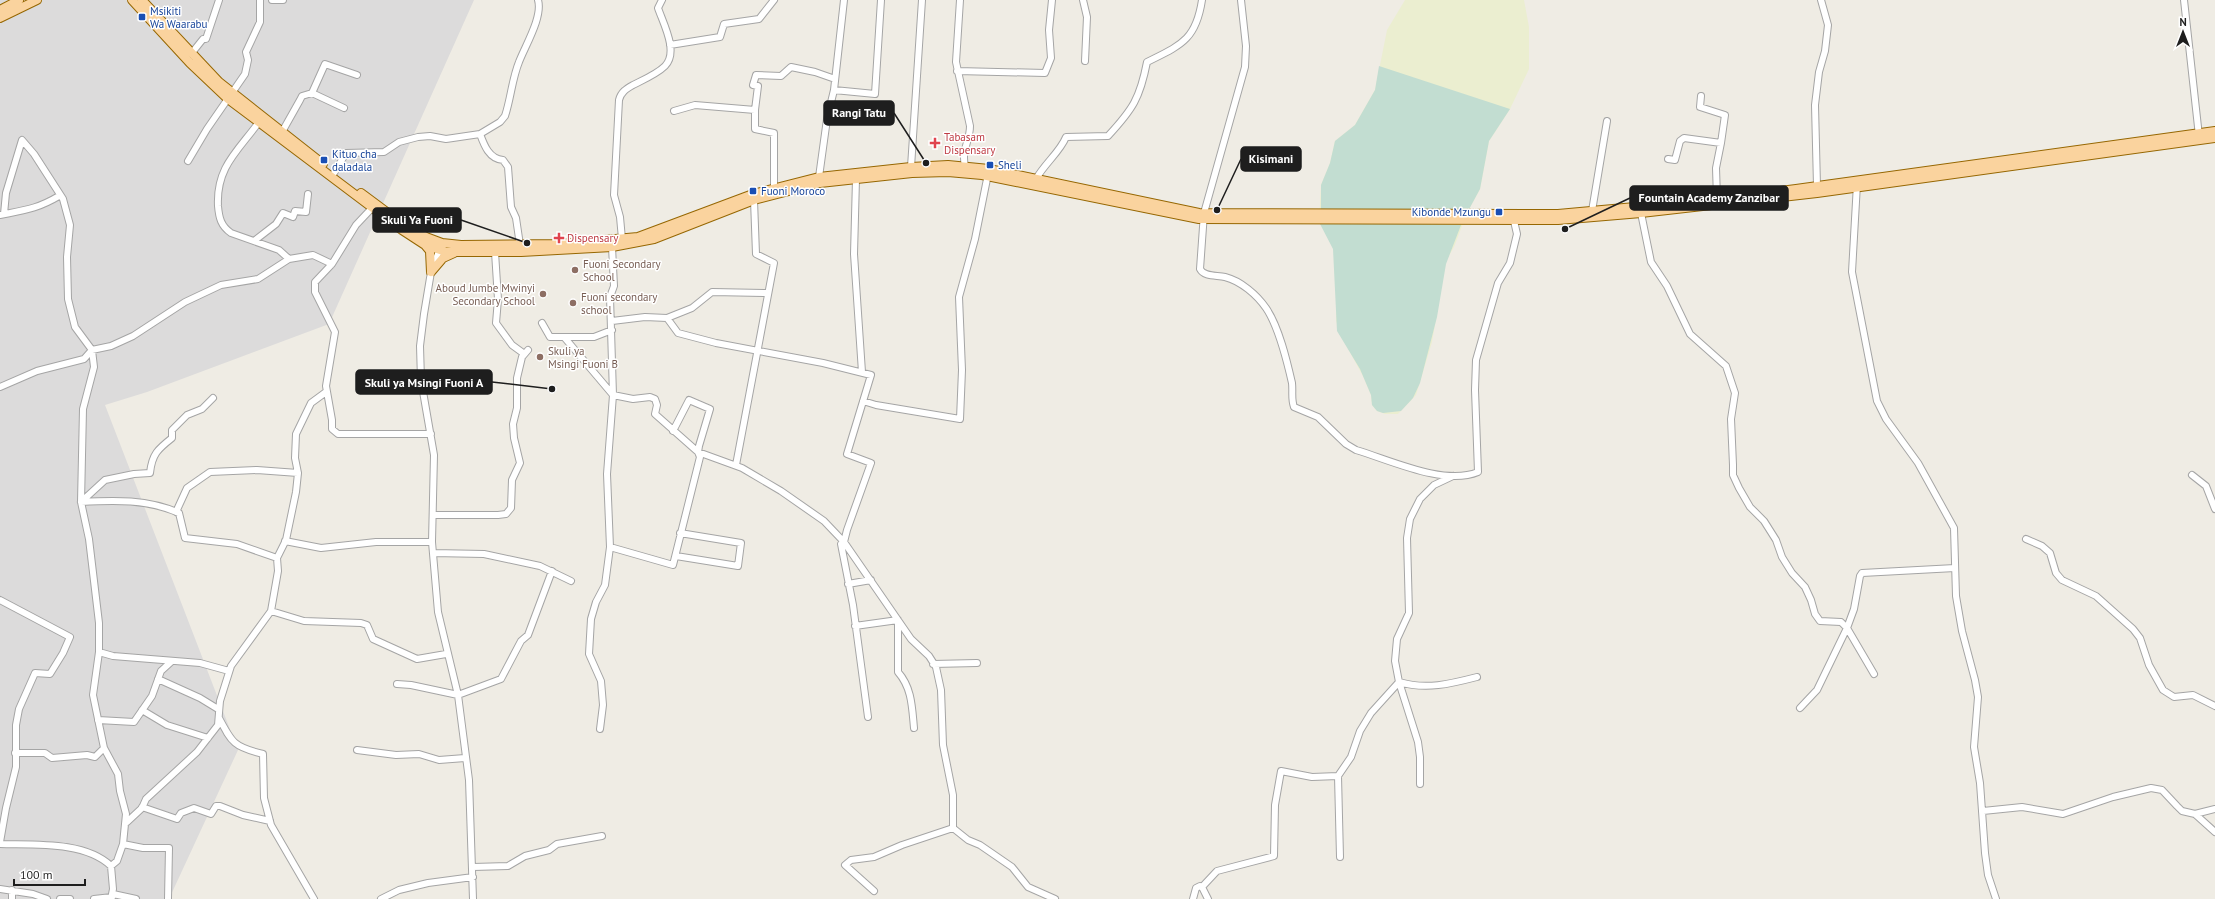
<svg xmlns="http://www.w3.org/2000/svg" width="2215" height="899" viewBox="0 0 2215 899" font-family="'PT Sans',sans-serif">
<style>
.residential{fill:#dcdbdb}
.farmland{fill:#ebeed0}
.wetland{fill:#c2ddd1}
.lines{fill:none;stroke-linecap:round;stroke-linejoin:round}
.minor-casing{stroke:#a5a5a5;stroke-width:8}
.major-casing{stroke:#966702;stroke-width:10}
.minor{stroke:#fff;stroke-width:6}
.major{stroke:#fad39e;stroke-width:8}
.transit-dot{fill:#1a4fb4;stroke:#fff;stroke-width:1.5}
.health-dot{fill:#e0444e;stroke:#fff;stroke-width:1.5}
.education-dot{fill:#8d6e63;stroke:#fff;stroke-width:1.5}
.labels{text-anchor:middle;stroke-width:3;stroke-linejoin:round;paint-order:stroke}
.transit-label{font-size:11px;fill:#164399;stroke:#fff;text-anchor:start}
.health-label{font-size:11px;fill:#be3a42;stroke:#fff;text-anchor:start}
.education-label{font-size:11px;fill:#785e54;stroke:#fff;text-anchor:start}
.leader{fill:none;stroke:#1e1e1e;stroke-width:1.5}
.callout-dot{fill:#1e1e1e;stroke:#fff;stroke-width:1.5}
.callout{fill:#1e1e1e;stroke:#1e1e1e;stroke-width:1.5}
.callout-label{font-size:12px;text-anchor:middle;font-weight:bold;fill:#fff}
</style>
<rect width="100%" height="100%" fill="#efece4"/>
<path class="residential" d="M0 0H474L329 324 147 392 105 405 238 750 169 899H0Z"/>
<path class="farmland" d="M1405 0H1524L1529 27V69L1510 109 1489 141 1480 189 1467 213 1454 247 1446 261 1432 342 1416 395 1398 414H1385L1377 411 1372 405 1371 395 1364 378 1340 334 1336 320 1337 275 1333 244 1319 222 1321 185 1330 163 1335 141 1355 125 1375 90 1387 30Z"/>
<path class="wetland" d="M1379 66 1510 109 1489 141 1480 189 1467 213 1321 210V185L1330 163 1335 141 1355 125 1375 90Z
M1319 222 1461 225 1446 264 1437 317 1420 383 1413 398 1401 411 1383 413 1377 411 1372 405 1371 395 1360 369 1337 331 1333 249Z"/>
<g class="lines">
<defs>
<path id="minor" d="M272 0H283
M960 0 956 62 970 126C970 142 961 149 965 166
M1083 0 1087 17 1085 61
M1241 0 1246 46 1245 67 1204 213 1200 269C1204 277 1217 275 1225 277 1241 281 1257 295 1266 308 1279 327 1287 361 1292 383 1293 392 1291 399 1294 407L1318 417 1346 444 1356 450C1390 460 1444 486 1478 472L1475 390 1476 360 1498 283 1510 263 1517 234 1514 221
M2184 0 2199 136
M670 45 720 37 724 24 759 19 774 0
M191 54 203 39H206L219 0
M957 71 1045 73 1051 58 1049 30 1052 0
M834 90 875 94 881 0
M312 93 344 108
M755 110V129L774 133V188
M674 111 695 105 755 110 758 86 753 85 756 75 781 76 791 67 815 72 835 79
M259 122C238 151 216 167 218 206 219 218 221 226 231 233L279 250 289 259
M282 132 300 100 302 96 312 93 325 64 357 75
M480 134C484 145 489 159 503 160L508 167 511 207 516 218 520 245
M1668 159 1675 160 1680 141 1684 138 1721 143 1725 115 1700 107 1701 96
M188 161 207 129 245 74 248 60 246 52 260 22V0
M911 167 922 0
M334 173 346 153 384 152 399 142 418 137 430 136 446 139 480 134 500 122 505 116C511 98 512 79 519 62 525 46 543 17 538 0
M819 177 827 119 834 90 844 0
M856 179 854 254 862 372
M1036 179C1045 163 1060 152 1066 137L1108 136C1133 109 1140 98 1147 62 1181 45 1196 40 1202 0
M1857 184 1852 272 1877 401 1886 419 1918 463 1954 528 1956 596 1962 631 1975 680 1978 697 1974 747 1980 783 1985 853 1988 875 1996 899
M1817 186 1815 105 1819 72 1825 51 1828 25 1821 0
M1717 198 1716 168 1721 143
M372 208 356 225 332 264 315 282V292L335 332 326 386 332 420V429L338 434H431
M1592 211 1607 121
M1641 213 1651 262 1667 286 1690 334 1726 366 1735 393 1731 419 1733 465V475L1739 488 1750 507 1764 521 1776 540 1782 557 1792 573 1805 587 1811 600 1815 614 1820 621 1841 622 1847 628 1874 674
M0 215C25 210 37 209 59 196
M622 239 620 217 614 195 619 100C621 92 626 89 633 85 643 80 657 74 665 66 679 52 663 23 658 8L662 0
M254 241 276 224 283 213 293 217 295 211 306 212 308 194
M441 246 431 272 424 314 420 346 421 380 434 455 432 542 438 612 458 695 469 780 473 899
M495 252 498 299 496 323 512 345 523 353
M667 318 678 333 716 343 823 363 871 375 847 454 871 463 847 530 844 542 841 544 853 605 868 717
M612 321 645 317 667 318 692 308 712 292 768 293
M542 323 550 337H564L613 395 633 399 650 397 655 399 657 405 655 414 698 452 742 468 781 491 824 521 844 542 911 639 929 656 936 667 941 690 943 745 953 795V828L968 840 980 845 1012 867 1028 887 1055 899
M564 337H594L612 330
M0 387 37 371 84 359 92 350 111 346 133 336 185 302 221 285 258 279 289 259 313 255 332 264
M326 392 311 403 296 434 295 458 298 473 296 492 286 540 277 558 278 571 271 611 304 621 361 623 367 625 373 639 417 659 446 654
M863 401 876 405 960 419 962 370 959 297 975 239 988 174
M736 465 774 263 756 254 754 200
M2192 475 2206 486 2215 509
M81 502C114 500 148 499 179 513L185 538 237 544 277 558
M81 502 105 480 134 474 150 473C152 454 158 449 172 438V430L187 415 202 409 213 398
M176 512 187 488 210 472 257 470 298 473
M433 515H498L506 514 511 508 512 480 520 463 514 438 513 424 517 408V378L522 357 528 350
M2026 539 2042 546 2050 553 2056 573 2062 580 2096 596 2133 629 2140 638 2149 665 2163 690 2174 697 2193 695 2215 706
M285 541 321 548 376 542H432
M610 547 673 565 700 457 698 452 699 446 710 409 689 400 673 431
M433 553 484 554 540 566 571 581
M676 556 738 566 741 543 680 533
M848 584 871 580
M0 600 70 637 63 653 50 674 35 673 19 709 16 725V767L6 808 0 842
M855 626 898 620V672C912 688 912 707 914 728
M99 652 113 656 200 663 229 671
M933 664 977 663
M158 679 200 698 218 709
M397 684 411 685 458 695 501 679 521 641 528 635 552 571
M1800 708 1817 690 1847 628 1854 609 1860 576 1862 573 1955 568
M142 710 167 725 208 738
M219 718C232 743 234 747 263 754L264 798 271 825 314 899
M98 720 134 722 152 696 161 671 172 661
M600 729 603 705 601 681 589 654 591 619 596 602 605 585 610 547 607 474 613 395 610 297 614 286 612 247
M357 750 396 755 419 754 439 760 465 758
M15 753H45L52 758 87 755 95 757 104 748
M1338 776 1340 857
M1420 784V757L1418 742 1399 682 1395 661 1397 639 1409 613 1407 538 1410 519 1420 499 1434 485 1453 476
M142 807 177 819 181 813 194 808 211 814 216 806H220L243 815 270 821
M1983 811 2022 807 2063 814 2113 797 2151 788 2162 790 2177 806 2182 811 2195 814 2215 832
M2195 814 2215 809
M127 822 142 808 146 799 197 752 218 725 220 701 231 666 271 611
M0 844C34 845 85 841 111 866L117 861 123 844 126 814 120 791 118 774 104 748 93 695 99 652V623L89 539 81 502 83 409 94 367 92 350 75 327 68 299 67 257 70 225 63 199 34 154 22 140 6 193 4 214
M123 844 143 848H169L168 899
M111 866 113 889 111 899
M473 867 508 866 525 856 549 850 557 844 602 836
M0 889 33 894 47 899
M12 890V899
M874 891 845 865 851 860 874 857 902 845 953 828
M113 894 136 899
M60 899H70
M94 899 112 897
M381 899 399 890 428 883 473 877
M1193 899 1196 888 1200 886 1202 887
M1208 899 1202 887 1217 871 1274 856 1275 805 1281 771 1312 777 1338 776 1351 757 1360 731 1371 713 1399 682C1426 690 1450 684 1477 677"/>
<path id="major" d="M132 0 190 63 228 99 402 230 425 245 446 252H521L612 247 654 239 754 200 820 183 912 173 948 172 982 175 1199 219 1558 220 1641 213 1817 193 2215 138
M142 0 219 82 323 164
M0 10 19 0
M0 18 37 0
M361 193 396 219 426 237 442 243 461 245 560 244 638 237 753 194 819 177 911 167 948 165 989 169 1199 213 1558 214 1690 202 1796 189 2215 131
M425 245 430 251 431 272
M431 272 443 258 454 253"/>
</defs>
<use href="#minor" class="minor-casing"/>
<use href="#major" class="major-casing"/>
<use href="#minor" class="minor"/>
<use href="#major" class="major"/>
</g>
<g class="transit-dot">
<rect x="138" y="13" width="8" height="8" rx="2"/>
<rect x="320" y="156" width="8" height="8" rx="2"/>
<rect x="986" y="161" width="8" height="8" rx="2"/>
<rect x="749" y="187" width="8" height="8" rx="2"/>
<rect x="1495" y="208" width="8" height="8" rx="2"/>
</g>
<g class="health-dot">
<path d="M933 137h4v4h4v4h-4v4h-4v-4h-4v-4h4z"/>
<path d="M557 232h4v4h4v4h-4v4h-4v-4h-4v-4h4z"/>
</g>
<g class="education-dot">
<circle cx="575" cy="270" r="4"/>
<circle cx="543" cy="294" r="4"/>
<circle cx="573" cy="303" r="4"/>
<circle cx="540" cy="357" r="4"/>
</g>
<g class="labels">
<g class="transit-label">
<text x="150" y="15">Msikiti<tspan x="150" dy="13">Wa Waarabu</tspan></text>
<text x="332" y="158">Kituo cha<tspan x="332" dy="13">daladala</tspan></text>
<text x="998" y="169">Sheli</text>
<text x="761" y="195">Fuoni Moroco</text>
<text x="1491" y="216" text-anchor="end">Kibonde Mzungu</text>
</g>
<g class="health-label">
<text x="944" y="141">Tabasam<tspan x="944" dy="13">Dispensary</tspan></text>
<text x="567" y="242">Dispensary</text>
</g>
<g class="education-label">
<text x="583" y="268">Fuoni Secondary<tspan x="583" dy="13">School</tspan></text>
<text x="535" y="292" text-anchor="end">Aboud Jumbe Mwinyi<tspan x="535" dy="13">Secondary School</tspan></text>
<text x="581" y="301">Fuoni secondary<tspan x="581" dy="13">school</tspan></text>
<text x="548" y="355">Skuli ya<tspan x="548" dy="13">Msingi Fuoni B</tspan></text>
</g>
</g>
<path class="leader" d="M926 163L894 113M1217 210L1241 159M1565 229L1630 198M527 243L461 220M552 389L492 382"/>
<g class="callout-dot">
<circle cx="926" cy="163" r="4"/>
<circle cx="1217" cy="210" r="4"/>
<circle cx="1565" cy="229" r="4"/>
<circle cx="527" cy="243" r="4"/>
<circle cx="552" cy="389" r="4"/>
</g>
<g class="callout">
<rect x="824" y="101" width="70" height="24" rx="4"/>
<rect x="1241" y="147" width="60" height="24" rx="4"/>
<rect x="1630" y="186" width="158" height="24" rx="4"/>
<rect x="373" y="208" width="88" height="24" rx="4"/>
<rect x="356" y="370" width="136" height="24" rx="4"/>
</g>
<g class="callout-label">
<text x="859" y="117">Rangi Tatu</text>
<text x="1271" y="163">Kisimani</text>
<text x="1709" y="202">Fountain Academy Zanzibar</text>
<text x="417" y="224">Skuli Ya Fuoni</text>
<text x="424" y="387">Skuli ya Msingi Fuoni A</text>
</g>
<g transform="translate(2183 32)" stroke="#ffffff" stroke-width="3" paint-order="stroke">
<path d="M0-3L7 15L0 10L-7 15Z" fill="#1e1e1e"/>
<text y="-6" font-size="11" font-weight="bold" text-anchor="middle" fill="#1e1e1e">N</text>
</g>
<path d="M14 879v6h71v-6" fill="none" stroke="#1e1e1e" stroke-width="2"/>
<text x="20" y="879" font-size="12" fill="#1e1e1e" stroke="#ffffff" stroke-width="3" paint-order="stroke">100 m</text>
</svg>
